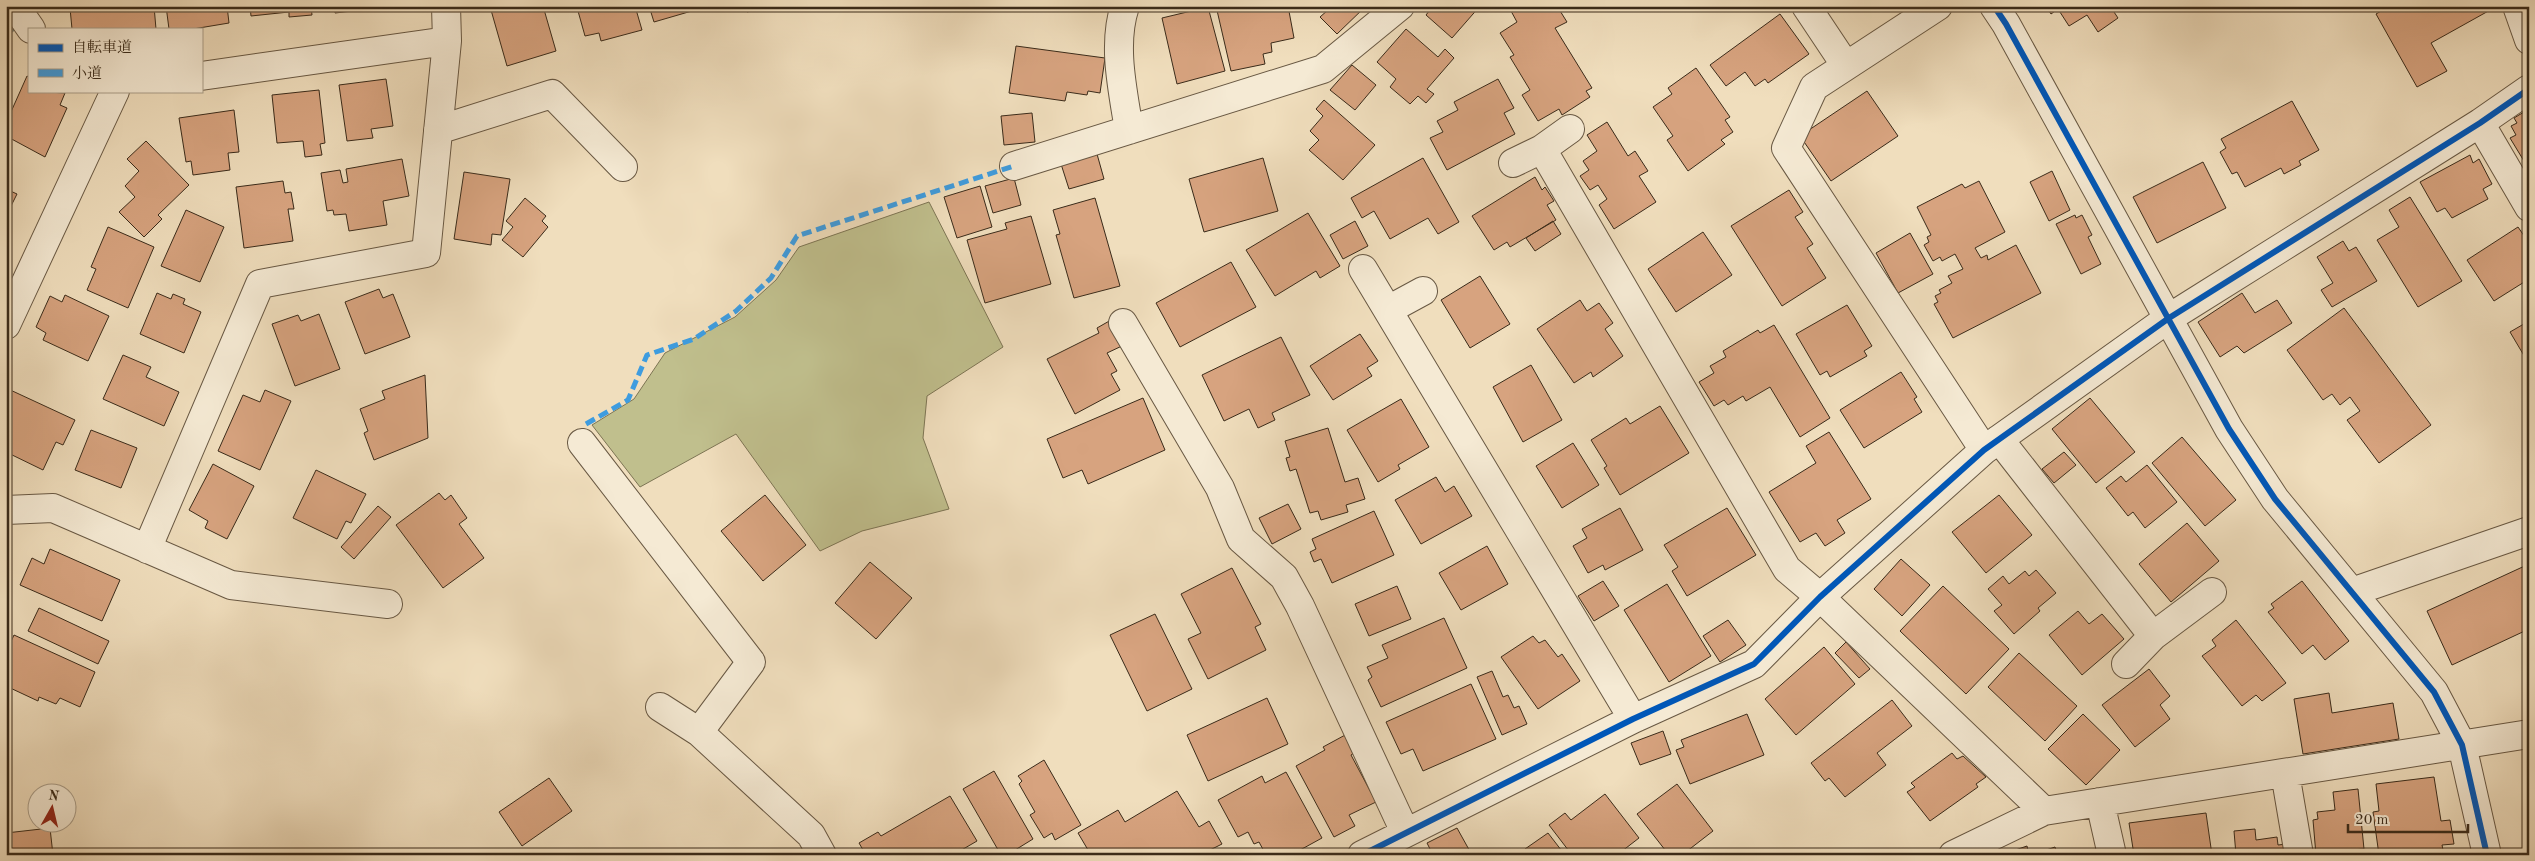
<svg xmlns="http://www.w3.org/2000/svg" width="2535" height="861" viewBox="0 0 2535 861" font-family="'Old Standard TT','Noto Serif JP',serif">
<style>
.green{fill:#c0bf8d;stroke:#7d7554}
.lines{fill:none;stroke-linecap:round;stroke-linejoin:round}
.stream{stroke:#748277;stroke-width:12}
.building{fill:#d7a37f;stroke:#3a2b1a}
.minor-casing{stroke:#685843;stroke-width:30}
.minor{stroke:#f5ead4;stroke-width:28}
.quiet{stroke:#3e9cdf;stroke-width:5;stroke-dasharray:10 5;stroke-linecap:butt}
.cycleway-casing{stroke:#f5ead4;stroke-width:9}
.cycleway{stroke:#0057b8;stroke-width:6}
</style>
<rect width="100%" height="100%" fill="#f0debd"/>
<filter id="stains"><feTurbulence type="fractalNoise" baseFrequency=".004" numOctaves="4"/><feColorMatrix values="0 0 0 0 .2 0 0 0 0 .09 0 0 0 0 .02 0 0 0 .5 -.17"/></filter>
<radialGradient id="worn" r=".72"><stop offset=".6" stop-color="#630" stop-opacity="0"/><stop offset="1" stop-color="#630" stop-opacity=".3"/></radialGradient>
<path class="green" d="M929 202 1003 347 927 396 923 438 949 509 862 531 820 551 736 434 640 487 592 425 634 399 665 353 735 317 776 280 799 247Z"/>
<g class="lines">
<path class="stream" d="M6 30 35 6"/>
</g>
<path class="building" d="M83 6H154L156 29H72L70 8Z
M166 6H227L229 23 193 29H169Z
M250 6H311L312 15 289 17V12L251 16Z
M335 6H386V7L335 13Z
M502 6H543L556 51 507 66 491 10Z
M587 6H635L642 30 601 41 599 33 585 36 578 11 587 9Z
M649 6H709L654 22Z
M746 6H771L747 12Z
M1216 6H1288L1294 38 1271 43 1272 52 1263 54 1265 64 1231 71Z
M1325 6H1366L1337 34 1320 17 1328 10Z
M1433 6H1480L1452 38 1426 15Z
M1518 6H1557L1567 22 1555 28 1592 88 1586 91 1590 97 1562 115 1559 109 1538 121 1522 95 1530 90 1510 57 1514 55 1500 33 1517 22 1511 11Z
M2046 6H2110L2118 18 2098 32 2087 15 2069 26 2058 9 2051 14Z
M2390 6H2412L2414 9 2419 6H2491L2492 9 2431 43 2447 71 2417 87 2376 14Z
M1208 7 1225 71 1177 84 1162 18Z
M1780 14 1809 54 1768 83 1765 79 1755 86 1745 72 1726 86 1710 65Z
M1406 29 1438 57 1445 49 1454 58 1427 89 1434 94 1426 103 1418 96 1410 104 1390 87 1396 79 1377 62Z
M1016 46 1105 58 1100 93 1088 91 1087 95 1067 92 1065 101 1009 93Z
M1352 65 1376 85 1355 110 1330 90Z
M1696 68 1730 117 1725 120 1733 132 1721 140 1725 144 1688 171 1667 140 1673 136 1653 107 1672 94 1668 88Z
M27 76 29 77V91L65 93 60 105 67 108 45 157 6 136V123Z
M386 79 393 126 371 129 373 138 347 141 339 85Z
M1498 79 1514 108 1504 113 1515 134 1447 170 1430 138 1443 132 1437 121 1458 110 1454 102Z
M319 90 325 143 320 144 322 155 305 157 303 141 277 143 272 95Z
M1867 91 1898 136 1831 181 1800 136Z
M1324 100 1375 145 1343 180 1309 150 1319 140 1310 131 1323 116 1316 109Z
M2292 101 2319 150 2299 161 2301 165 2284 174 2281 168 2245 187 2237 172 2232 174 2220 152 2226 148 2221 139Z
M2529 109V165L2527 166 2510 138 2516 135 2511 126 2517 123 2514 118Z
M234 110 239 152 228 153 230 170 193 175 191 161 186 162 179 118Z
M1032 113 1035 142 1004 145 1001 116Z
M1607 122 1628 156 1635 151 1648 171 1639 176 1656 202 1614 229 1599 205 1607 199 1598 185 1590 190 1580 176 1589 170 1583 161 1597 151 1587 135Z
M146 141 189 185 158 215 162 219 144 237 119 212 135 197 125 186 139 171 127 159Z
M1097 154 1104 179 1069 189 1061 164Z
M2470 155 2473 163 2479 159 2492 184 2483 189 2488 199 2452 218 2445 208 2437 212 2420 182Z
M1263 158 1278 211 1204 232 1189 179Z
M1423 158 1459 222 1438 234 1428 218 1390 239 1374 211 1362 218 1351 198Z
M402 159 409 196 383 201 387 225 349 231 346 214 334 215 333 210 327 211 321 173 340 170 343 183 348 182 346 169Z
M2203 162 2226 208 2157 243 2133 197Z
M2052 171 2070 210 2049 221 2030 182Z
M464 172 510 179 501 235 492 234 491 245 454 239Z
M1535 177 1542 190 1545 187 1554 201 1547 205 1556 220 1510 247 1507 242 1494 250 1472 216Z
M1014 178 1021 205 993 213 985 186Z
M283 181 285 193 291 192 294 209H288L293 241 244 248 236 187Z
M1979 181 2005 232 1975 248 1981 258 1987 255 1988 260 2016 245 2041 293 1953 338 1934 304 1938 302 1935 296 1941 293 1939 290 1952 283 1948 276 1963 269 1955 254 1942 261 1940 257 1933 261 1924 245 1929 242 1927 237 1931 235 1917 207 1962 184 1965 188Z
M980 186 992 227 957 238 944 197Z
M6 189 17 194 6 216Z
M1789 190 1803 212 1795 217 1813 244 1807 248 1826 278 1782 306 1731 226Z
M2410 197 2462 281 2418 307 2377 240 2399 227 2389 210Z
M525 198 546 216 542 221 548 227 523 257 502 240 513 227 506 221Z
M1095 198 1120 286 1074 298 1056 235 1060 234 1053 210Z
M186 210 224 227 200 282 161 266Z
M1308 213 1340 266 1320 278 1316 271 1275 296 1246 250Z
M2075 215 2076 218 2082 215 2092 235 2088 237 2101 264 2081 274 2056 224Z
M1031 216 1051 284 985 303 967 240 1007 229 1005 223Z
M1355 221 1368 246 1343 259 1330 235Z
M1553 221 1561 234 1535 251 1526 238Z
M108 227 154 247 128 308 87 290 96 269 91 267Z
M2518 227 2529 243V279L2494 301 2467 260Z
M1703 232 1732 275 1676 312 1648 269Z
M1910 233 1933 274 1898 293 1876 253Z
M2343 241 2349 251 2356 247 2377 281 2332 307 2321 290 2333 283 2317 257Z
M1231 262 1256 307 1180 347 1156 303Z
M1480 276 1510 324 1470 348 1441 300Z
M379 289 383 298 393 294 410 337 365 354 345 302Z
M157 293 171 299 173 294 185 299 183 304 201 312 184 353 140 334Z
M2242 293 2255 313 2277 300 2292 323 2244 353 2237 346 2220 357 2198 322Z
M65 295 109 316 88 361 43 340 46 333 36 327 50 296 62 302Z
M1580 300 1587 311 1599 303 1613 323 1605 329 1623 356 1593 377 1591 372 1574 383 1537 329Z
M1847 305 1872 346 1864 351 1867 356 1830 377 1827 371 1820 375 1796 334Z
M2344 308 2431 425 2379 463 2347 420 2360 411 2350 397 2340 405 2332 394 2323 400 2287 350Z
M319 314 340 369 295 386 272 324 298 315 301 321Z
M1111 320 1124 345 1107 353 1117 371 1111 374 1120 390 1075 414 1047 359 1099 333 1097 328Z
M2529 321V364L2510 332Z
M1774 325 1830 418 1800 437 1770 387 1746 401 1743 396 1728 405 1724 400 1714 406 1699 382 1714 373 1710 366 1726 357 1723 351 1758 330 1760 333Z
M1360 334 1378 361 1367 368 1372 376 1333 400 1310 366Z
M1281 337 1310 395 1272 413 1275 420 1258 428 1249 409 1224 421 1202 375Z
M123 355 151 367 146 377 179 392 164 426 103 399Z
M1531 365 1562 420 1523 442 1493 387Z
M1901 372 1917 397 1914 399 1922 412 1864 448 1840 410Z
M425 375 428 438 374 460 364 433 368 431 360 409 385 399 382 391Z
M6 388 75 420 63 445 56 442 43 470 6 452Z
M265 390 291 401 260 470 218 451 243 395 260 402Z
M1143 398 1165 450 1088 484 1082 470 1063 478 1047 439Z
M2090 398 2135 452 2096 483 2052 429Z
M1401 399 1429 447 1398 465 1400 469 1378 482 1347 430Z
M1660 406 1689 453 1620 495 1604 468 1607 466 1591 440 1626 418 1630 424Z
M1328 428 1345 482 1358 478 1365 499 1346 505 1348 512 1321 520 1318 511 1310 513 1296 469 1290 471 1286 458 1290 457 1285 441Z
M91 430 137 448 121 488 75 470Z
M1829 432 1871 499 1837 520 1845 533 1825 546 1816 533 1800 542 1769 492 1816 463 1806 446Z
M2182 437 2236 500 2205 526 2152 463Z
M1573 443 1599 485 1562 508 1536 466Z
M2064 452 2076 465 2054 483 2042 469Z
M213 464 254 486 227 539 205 528 208 521 189 510Z
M2147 465 2177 502 2145 528 2133 512 2128 516 2106 488 2121 476 2126 482Z
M316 470 366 494 351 523 346 521 337 539 293 518Z
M1436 477 1445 492 1454 486 1472 516 1421 544 1395 500Z
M439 493 445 500 451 495 467 518 459 524 484 558 443 588 396 525Z
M765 495 806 545 763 581 721 531Z
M1999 495 2032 535 1986 573 1952 532Z
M1288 504 1301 529 1272 544 1259 518Z
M378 506 391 517 354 559 341 547Z
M1620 508 1643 550 1605 570 1603 565 1588 573 1573 546 1587 538 1582 529Z
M1727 508 1756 555 1687 596 1672 571 1678 567 1664 545Z
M1374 511 1394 555 1332 583 1321 559 1314 562 1310 552 1316 549 1312 539Z
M2187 523 2219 561 2171 602 2139 564Z
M1487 546 1508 584 1461 610 1439 573Z
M50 549 120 580 102 621 20 585 32 558 44 564Z
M1901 559 1930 585 1902 616 1874 589Z
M870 562 912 598 876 639 835 603Z
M2529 564V629L2452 665 2427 611Z
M1232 568 1261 624 1255 627 1266 650 1208 679 1188 639 1201 633 1181 594Z
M2036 570 2056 593 2038 608 2040 611 2014 634 1994 611 2002 605 1988 589 2003 576 2009 584 2025 571 2029 576Z
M1603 581 1619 606 1594 621 1578 596Z
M2302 581 2349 641 2325 660 2313 645 2302 654 2268 612 2274 608 2271 604Z
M1667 584 1711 656 1669 682 1624 610Z
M1397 586 1411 619 1369 636 1355 604Z
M1943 586 2009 649 1966 694 1900 631Z
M39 608 109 641 98 664 28 631Z
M2078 611 2089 624 2102 614 2124 639 2082 675 2049 635Z
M1155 614 1192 689 1147 711 1110 635Z
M1444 618 1467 668 1381 707 1368 680 1372 677 1367 667 1388 658 1382 645Z
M1728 620 1746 645 1720 662 1703 636Z
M2236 620 2286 683 2262 701 2256 695 2242 706 2202 656 2216 646 2212 640Z
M14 635 95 672 80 707 60 698 56 704 39 697 38 701 6 686V652Z
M1533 636 1539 643 1545 640 1558 657 1562 654 1580 681 1538 709 1501 657Z
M1846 642 1870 669 1859 678 1835 653Z
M1824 647 1855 684 1796 735 1765 699Z
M2019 653 2077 706 2045 741 1988 687Z
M2149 669 2170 696 2160 705 2170 719 2135 747 2102 705Z
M1492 671 1503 697 1508 695 1514 708 1519 706 1527 724 1502 735 1477 677Z
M1471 684 1496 739 1423 771 1413 749 1401 754 1386 722Z
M2329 693 2332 713 2393 703 2399 739 2303 754 2294 699Z
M1267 698 1288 744 1208 781 1187 735Z
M1892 700 1912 726 1877 753 1886 765 1845 797 1829 778 1825 781 1811 763Z
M1747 714 1764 755 1690 784 1676 750 1684 747 1681 740Z
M2083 714 2120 750 2086 785 2048 749Z
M1663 731 1671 754 1640 765 1631 743Z
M1347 734 1357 751 1351 755 1376 802 1349 815 1355 826 1334 837 1296 766 1325 750 1323 747Z
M1952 753 1957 759 1963 756 1986 777 1976 784 1978 787 1930 821 1907 792 1915 787 1911 783Z
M1044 760 1081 825 1055 840 1052 833 1044 838 1030 815 1035 812 1019 784 1022 781 1018 776Z
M994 771 1033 839 1007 855H1001L963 789Z
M1286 772 1322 838 1291 855H1285L1283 851 1276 855H1266L1259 842 1254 844 1248 832 1238 837 1218 800 1262 776 1265 783Z
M2434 777 2441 821 2450 820 2454 844 2442 845 2444 855H2379L2373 812 2379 811 2376 784Z
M549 778 572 811 522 846 499 812Z
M1677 784 1713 831 1682 855H1669L1637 814Z
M2358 789 2364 849 2338 851 2339 855H2316L2313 820 2318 819 2317 812 2335 810 2333 792Z
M1177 791 1199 827 1209 821 1222 844 1210 850 1213 855H1091L1078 833 1118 810 1125 822Z
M1605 794 1639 838 1617 855H1572L1549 825 1565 813 1571 820Z
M950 796 977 841 953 855H866L859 843 878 832 881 836Z
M2206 813 2212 855H2134L2129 823Z
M50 828 53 855H6V833Z
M1457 828 1472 855H1433L1427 843Z
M2255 829 2256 840 2277 837 2278 845 2287 844 2288 855H2236L2234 831Z
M1548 833 1565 855H1529L1525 849Z
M2027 846 2029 855H2001Z
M2055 847 2058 855H2032Z"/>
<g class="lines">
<defs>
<path id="minor" d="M15 6 31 29
M1125 6C1112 45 1123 91 1129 130
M1806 6 1846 66
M1938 6 1814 87 1786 148 1984 450
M1994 6 2006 24 2229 429 2275 499 2434 692 2462 745 2487 855
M2517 6 2529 40
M201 76 447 41 446 6
M2480 123 2529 207
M438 130 552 94 623 167
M1542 149 1787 569 1820 597 2044 811
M1513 163 1542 149 1570 129
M1014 166 1323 69 1400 6
M1363 269 1633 719
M1388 310 1423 291
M1123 323 1220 488 1241 539 1284 577 1300 606 1405 832
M6 325 115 91
M1999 439 2153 636
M582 443 751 662 699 732 811 835 822 855
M6 510 53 508 231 585 388 604
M147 549 260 284 426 253 447 41
M2352 592 2529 531
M2126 664 2153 636 2212 592
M660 707 699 732
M2285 773 2299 855
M2100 802 2112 855
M1362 855 1633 719 1754 664 1820 597 1984 450 2169 318 2480 123 2529 89
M1953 855 2044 811 2529 734"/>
</defs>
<use href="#minor" class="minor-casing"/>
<use href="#minor" class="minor"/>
<path class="quiet" d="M586 424 628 400 647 355 694 339 736 311 771 278 797 236 1014 166"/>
<defs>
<path id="cycleway" d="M1994 6 2006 24 2229 429 2275 499 2434 692 2462 745 2487 855
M1362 855 1633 719 1754 664 1820 597 1984 450 2169 318 2480 123 2529 89"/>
</defs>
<use href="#cycleway" class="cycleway-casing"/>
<use href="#cycleway" class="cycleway"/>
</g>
<rect width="2535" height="861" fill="none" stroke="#f0debd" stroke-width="25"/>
<rect x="8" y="8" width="2520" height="846" fill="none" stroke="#3a2b1a" stroke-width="2.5"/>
<rect x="12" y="12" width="2510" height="836" fill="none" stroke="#3a2b1a"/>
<rect x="28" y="28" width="175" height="65" fill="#f5ead4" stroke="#aa9e8a"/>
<rect x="38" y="44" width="25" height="8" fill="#0057b8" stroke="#aa9e8a"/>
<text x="72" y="52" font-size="15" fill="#3a2b1a">自転車道</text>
<rect x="38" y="69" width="25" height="8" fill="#3e9cdf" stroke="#aa9e8a"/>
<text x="72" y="78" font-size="15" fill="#3a2b1a">小道</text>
<g transform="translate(52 808) rotate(8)"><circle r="24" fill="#f5ead4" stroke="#aa9e8a"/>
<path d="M0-4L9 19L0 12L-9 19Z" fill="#8f2418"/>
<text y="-8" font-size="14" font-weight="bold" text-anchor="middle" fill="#3a2b1a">N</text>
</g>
<path d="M2348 824v8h120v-8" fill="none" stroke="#3a2b1a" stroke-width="2.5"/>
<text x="2355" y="824" font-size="15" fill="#3a2b1a" stroke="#f5ead4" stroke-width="4" paint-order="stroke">20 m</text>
<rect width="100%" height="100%" filter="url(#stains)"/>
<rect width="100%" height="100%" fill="url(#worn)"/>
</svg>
